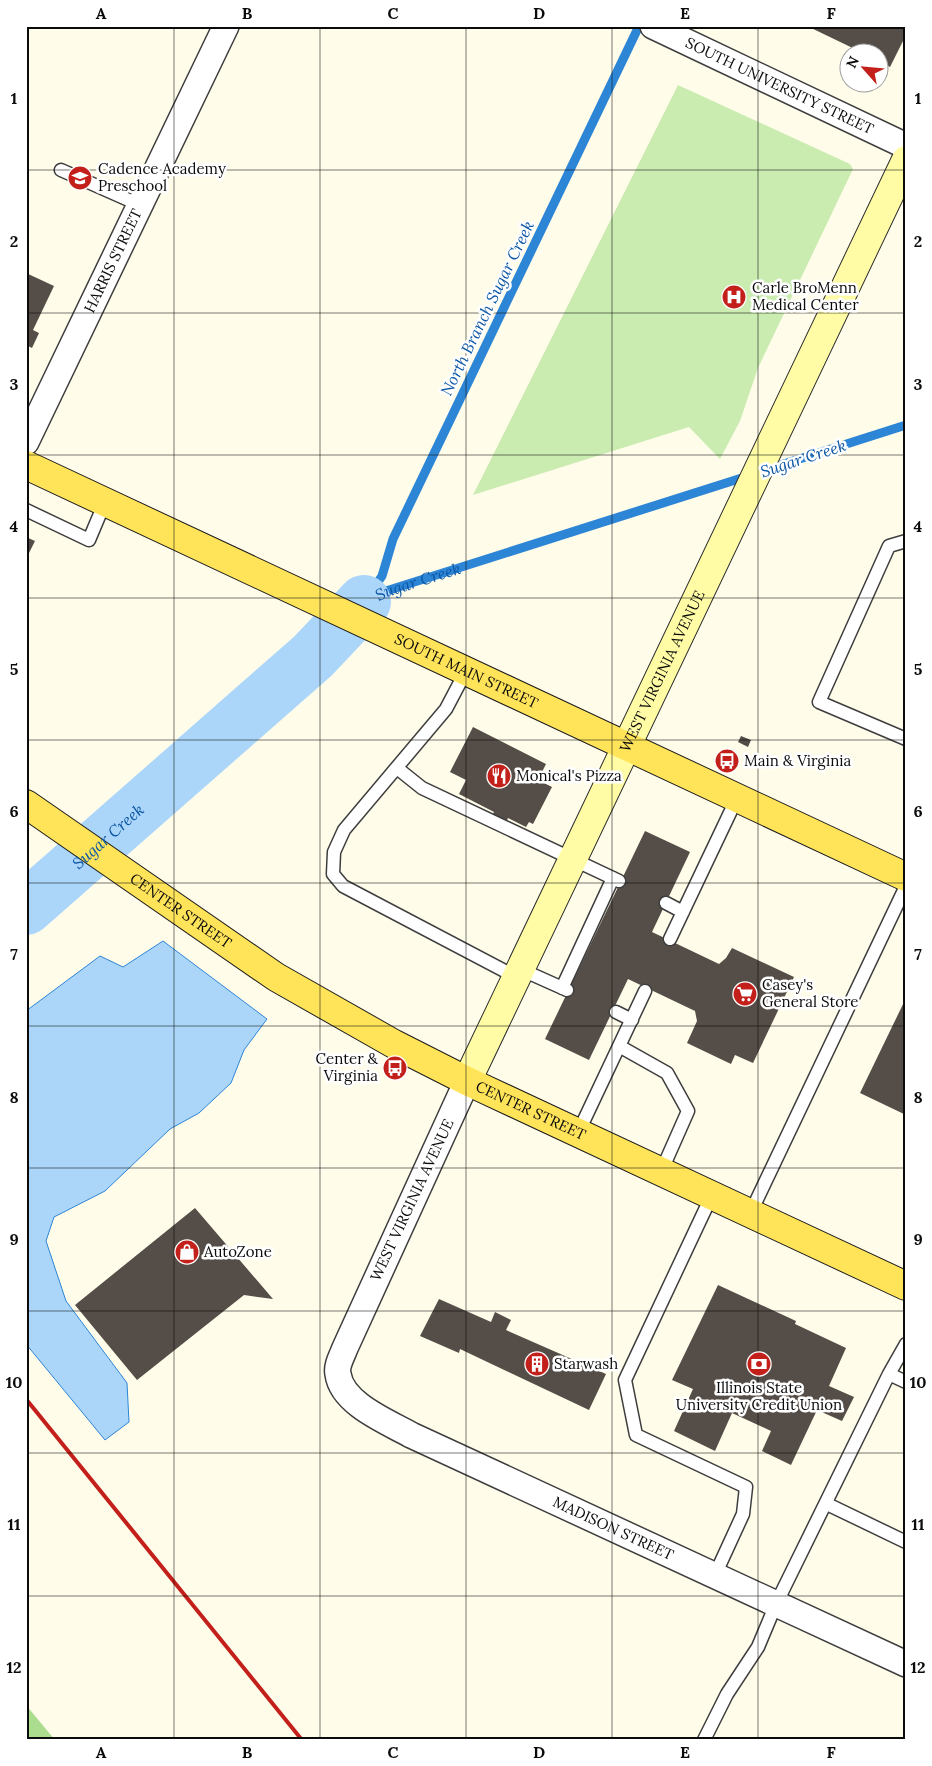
<svg xmlns="http://www.w3.org/2000/svg" width="932" height="1766" viewBox="0 0 932 1766" font-family="Lora,serif">
<style>
.green{fill:#cbecb1}
.forest{fill:#acdd8f}
.water{fill:#abd6fa;stroke:#2d85d6}
.lines{fill:none;stroke-linecap:round;stroke-linejoin:round}
.stream{stroke:#2d85d6;stroke-width:9}
.river{stroke:#abd6fa;stroke-width:54}
.building{fill:#554d47}
.lane-casing{stroke:#3e3e3e;stroke-width:15}
.street-casing{stroke:#3e3e3e;stroke-width:28}
.secondary-casing{stroke:#2d2d2d;stroke-width:30}
.primary-casing{stroke:#1c1c1c;stroke-width:30}
.lane{stroke:#fff;stroke-width:12}
.street{stroke:#fff;stroke-width:25}
.secondary{stroke:#fffca5;stroke-width:28}
.primary{stroke:#ffe45a;stroke-width:28}
.rail{stroke:#c4201b;stroke-width:4}
.grid{fill:none;stroke:#0b0b0b;stroke-width:1;stroke-opacity:0.55}
.labels{text-anchor:middle;stroke-width:5;stroke-linejoin:round;paint-order:stroke}
.street-label{font-size:15px;fill:#0b0b0b;stroke:#fff}
.poi-label{font-size:15px;fill:#0b0b0b;stroke:#fff;text-anchor:start}
.water-label{font-size:16px;font-style:italic;fill:#0d57a5;stroke:#fff}
.neatline{fill:none;stroke:#0b0b0b;stroke-width:2}
.grid-label{font-size:16px;text-anchor:middle;font-weight:bold;fill:#0b0b0b}
</style>
<rect width="100%" height="100%" fill="#fffcea"/>
<path class="green" d="M678 85 850 164 853 169 758 368 740 421 720 459 689 427 473 495Z"/>
<path class="forest" d="M26 1705 55 1740H26Z"/>
<path class="water" d="M163 941 267 1019 244 1050 231 1083 199 1113 170 1129 105 1191 54 1217 46 1241 66 1301 127 1383 129 1422 105 1440 26 1344V1011L100 956 123 967Z"/>
<g class="lines">
<g class="stream">
<path d="M765 470 906 425"/>
<path d="M364 602 382 576 393 539 639 26"/>
<path id="s1" d="M364 602 386 591 748 476"/>
</g>
<path class="river" id="s2" d="M26 908 313 656 364 602"/>
</g>
<path class="building" d="M807 26H906V35L890 67 880 62V52H861Z
M26 273 54 286 33 330 39 333 32 348 26 345Z
M26 537 35 541 26 559Z
M473 727 546 764 538 780 552 787 533 824 529 822 526 827 508 818 505 825 491 818 494 812 459 794 466 780 450 772Z
M741 736 751 740 748 747 738 742Z
M645 831 690 852 652 932 719 964 726 958 732 948 794 977 753 1063 735 1055 731 1064 687 1043 697 1021 695 1011 628 979 589 1060 545 1039Z
M906 998V1115L860 1093Z
M195 1208 273 1299 244 1295 137 1380 75 1305Z
M718 1285 796 1321 795 1324 846 1348 829 1386 854 1397 842 1421 817 1410 791 1465 762 1451 771 1431 732 1413 715 1451 674 1431 693 1389 672 1380Z
M439 1299 491 1322 495 1312 511 1320 506 1330 606 1374 589 1410 460 1349 459 1353 420 1336Z"/>
<g class="lines">
<defs>
<path id="lane" d="M61 170 140 205
M26 510 89 540 105 502
M906 541 889 546 819 702 906 739
M466 671 446 709 344 830 334 852 333 874 343 886 516 977
M397 768 422 788 619 881
M666 903 683 912
M670 939 737 798
M520 969 567 990
M562 988 613 878
M616 1012 632 1020
M619 1046 667 1073 688 1111 661 1172
M578 1133 645 991
M712 1195 625 1380 636 1435 746 1487 743 1514 715 1575
M750 1214 906 886
M889 1374 906 1382
M827 1504 906 1542
M704 1740 727 1694 758 1647 776 1604 889 1374 906 1344"/>
<g id="street">
<path id="s3" d="M653 26 906 146"/>
<path id="s4" d="M26 442 226 26"/>
<path id="s5" d="M467 1081 345 1348C342 1356 336 1366 338 1374 342 1404 388 1422 411 1435L906 1664"/>
</g>
<g id="secondary">
<path id="s6" d="M467 1081 906 160"/>
</g>
<g id="primary">
<path id="s7" d="M26 465 906 877"/>
<path id="s8" d="M26 804 276 977 394 1044 467 1081 906 1286"/>
</g>
</defs>
<use href="#lane" class="lane-casing"/>
<use href="#street" class="street-casing"/>
<use href="#secondary" class="secondary-casing"/>
<use href="#primary" class="primary-casing"/>
<use href="#lane" class="lane"/>
<use href="#street" class="street"/>
<use href="#secondary" class="secondary"/>
<use href="#primary" class="primary"/>
<path class="rail" d="M26 1399 302 1740"/>
</g>
<path class="grid" d="M174 26V1740M320 26V1740M466 26V1740M612 26V1740M758 26V1740M26 170H906M26 313H906M26 455H906M26 598H906M26 740H906M26 883H906M26 1026H906M26 1168H906M26 1311H906M26 1453H906M26 1596H906"/>
<defs>
<symbol id="school-disc" viewBox="-11 -11 22 22"><circle r="9.5" fill="#c4201b" stroke="#fff"/><path d="M0-5L7-2L0 1L-7-2ZM-4 1L0 2.5L4 1V4Q0 6-4 4Z" fill="#fff"/></symbol>
<symbol id="hospital-disc" viewBox="-11 -11 22 22"><circle r="9.5" fill="#c4201b" stroke="#fff"/><path d="M-5-5h3v3.5h4V-5h3V5h-3V1.5h-4V5h-3Z" fill="#fff"/></symbol>
<symbol id="bus-disc" viewBox="-11 -11 22 22"><circle r="9.5" fill="#c4201b" stroke="#fff"/><path d="M-5-6H5V4H4V6H2V4H-2V6H-4V4H-5ZM-3.5-4V0h7V-4ZM-3.5 1.2v1.5H-2V1.2ZM2 1.2v1.5H3.5V1.2Z" fill="#fff"/></symbol>
<symbol id="restaurant-disc" viewBox="-11 -11 22 22"><circle r="9.5" fill="#c4201b" stroke="#fff"/><path d="M-5-6h1v4h1v-4h1v4h1v-4h1v5L-1.5 .5V6h-2V.5L-5-1ZM5-6V6H3V1.5H1.5Q1.5-4 5-6Z" fill="#fff"/></symbol>
<symbol id="supermarket-disc" viewBox="-11 -11 22 22"><circle r="9.5" fill="#c4201b" stroke="#fff"/><path d="M-6-5.5h2.5l.6 2H6L4.5 2H-2.5L-4.4-4H-6ZM-1.5 3.2a1.3 1.3 0 1 0 .1 0ZM3 3.2a1.3 1.3 0 1 0 .1 0Z" fill="#fff"/></symbol>
<symbol id="shop-disc" viewBox="-11 -11 22 22"><circle r="9.5" fill="#c4201b" stroke="#fff"/><path d="M-5-2.5h2.3a2.7 3.5 0 0 1 5.4 0H5L5.5 6h-11ZM-1.5-2.5h3a1.5 2.3 0 0 0-3 0Z" fill="#fff"/></symbol>
<symbol id="building-disc" viewBox="-11 -11 22 22"><circle r="9.5" fill="#c4201b" stroke="#fff"/><path d="M-4-6H4V6H1V3H-1V6H-4ZM-2.5-4.3h1.7v1.8h-1.7ZM.8-4.3h1.7v1.8H.8ZM-2.5-1h1.7V.8h-1.7ZM.8-1h1.7V.8H.8Z" fill="#fff"/></symbol>
<symbol id="bank-disc" viewBox="-11 -11 22 22"><circle r="9.5" fill="#c4201b" stroke="#fff"/><path d="M-6-4H6V4H-6ZM0-2.3a2.3 2.3 0 1 0 0 4.6a2.3 2.3 0 1 0 0-4.6Z" fill="#fff"/></symbol>
</defs>
<g fill-rule="evenodd">
<use href="#school-disc" x="66" y="164" width="28" height="28"/>
<use href="#hospital-disc" x="720" y="283" width="28" height="28"/>
<use href="#bus-disc" x="713" y="747" width="28" height="28"/>
<use href="#restaurant-disc" x="485" y="762" width="28" height="28"/>
<use href="#supermarket-disc" x="731" y="980" width="28" height="28"/>
<use href="#bus-disc" x="381" y="1054" width="28" height="28"/>
<use href="#shop-disc" x="173" y="1238" width="28" height="28"/>
<use href="#building-disc" x="523" y="1350" width="28" height="28"/>
<use href="#bank-disc" x="745" y="1350" width="28" height="28"/>
</g>
<g class="labels">
<g class="street-label">
<text dy="5" stroke="none"><textPath href="#s3" startOffset="140">SOUTH UNIVERSITY STREET</textPath></text>
<text dy="5" stroke="none"><textPath href="#s4" startOffset="201">HARRIS STREET</textPath></text>
<text dy="5" stroke="none"><textPath href="#s6" startOffset="454">WEST VIRGINIA AVENUE</textPath></text>
<text dy="5" stroke="none"><textPath href="#s7" startOffset="486">SOUTH MAIN STREET</textPath></text>
<text dy="5" stroke="none"><textPath href="#s8" startOffset="188">CENTER STREET</textPath></text>
<text dy="5" stroke="none"><textPath href="#s8" startOffset="592">CENTER STREET</textPath></text>
<text transform="translate(412 1200) rotate(-65)" y="5">WEST VIRGINIA AVENUE</text>
<text dy="5" stroke="none"><textPath href="#s5" startOffset="642">MADISON STREET</textPath></text>
</g>
<g class="poi-label">
<text x="98" y="174">Cadence Academy<tspan x="98" dy="17">Preschool</tspan></text>
<text x="752" y="293">Carle BroMenn<tspan x="752" dy="17">Medical Center</tspan></text>
<text x="744" y="766">Main &amp; Virginia</text>
<text x="516" y="781">Monical's Pizza</text>
<text x="762" y="990">Casey's<tspan x="762" dy="17">General Store</tspan></text>
<text x="378" y="1064" text-anchor="end">Center &amp;<tspan x="378" dy="17">Virginia</tspan></text>
<text x="204" y="1257">AutoZone</text>
<text x="554" y="1369">Starwash</text>
<text x="759" y="1393" text-anchor="middle">Illinois State<tspan x="759" dy="17">University Credit Union</tspan></text>
</g>
<g class="water-label">
<text transform="translate(487 308) rotate(-64)" y="6">North Branch Sugar Creek</text>
<text transform="translate(803 458) rotate(-18)" y="6">Sugar Creek</text>
<text dy="6" stroke="none"><textPath href="#s1" startOffset="58">Sugar Creek</textPath></text>
<text dy="6" stroke="none"><textPath href="#s2" startOffset="109">Sugar Creek</textPath></text>
</g>
</g>
<rect width="932" height="1766" fill="none" stroke="#ffffff" stroke-width="55"/>
<g transform="translate(864 68) rotate(297)"><circle r="24" fill="#ffffff" stroke="#9d9d9d"/>
<path d="M0-4L9 19L0 12L-9 19Z" fill="#c4201b"/>
<text y="-8" font-size="14" font-weight="bold" text-anchor="middle" fill="#0b0b0b">N</text>
</g>
<rect x="28" y="28" width="876" height="1710" class="neatline"/>
<g class="grid-label">
<text x="101" y="19">A</text>
<text x="247" y="19">B</text>
<text x="393" y="19">C</text>
<text x="539" y="19">D</text>
<text x="685" y="19">E</text>
<text x="831" y="19">F</text>
<text x="14" y="104">1</text>
<text x="918" y="104">1</text>
<text x="14" y="247">2</text>
<text x="918" y="247">2</text>
<text x="14" y="390">3</text>
<text x="918" y="390">3</text>
<text x="14" y="532">4</text>
<text x="918" y="532">4</text>
<text x="14" y="675">5</text>
<text x="918" y="675">5</text>
<text x="14" y="817">6</text>
<text x="918" y="817">6</text>
<text x="14" y="960">7</text>
<text x="918" y="960">7</text>
<text x="14" y="1103">8</text>
<text x="918" y="1103">8</text>
<text x="14" y="1245">9</text>
<text x="918" y="1245">9</text>
<text x="14" y="1388">10</text>
<text x="918" y="1388">10</text>
<text x="14" y="1530">11</text>
<text x="918" y="1530">11</text>
<text x="14" y="1673">12</text>
<text x="918" y="1673">12</text>
<text x="101" y="1758">A</text>
<text x="247" y="1758">B</text>
<text x="393" y="1758">C</text>
<text x="539" y="1758">D</text>
<text x="685" y="1758">E</text>
<text x="831" y="1758">F</text>
</g>
</svg>
